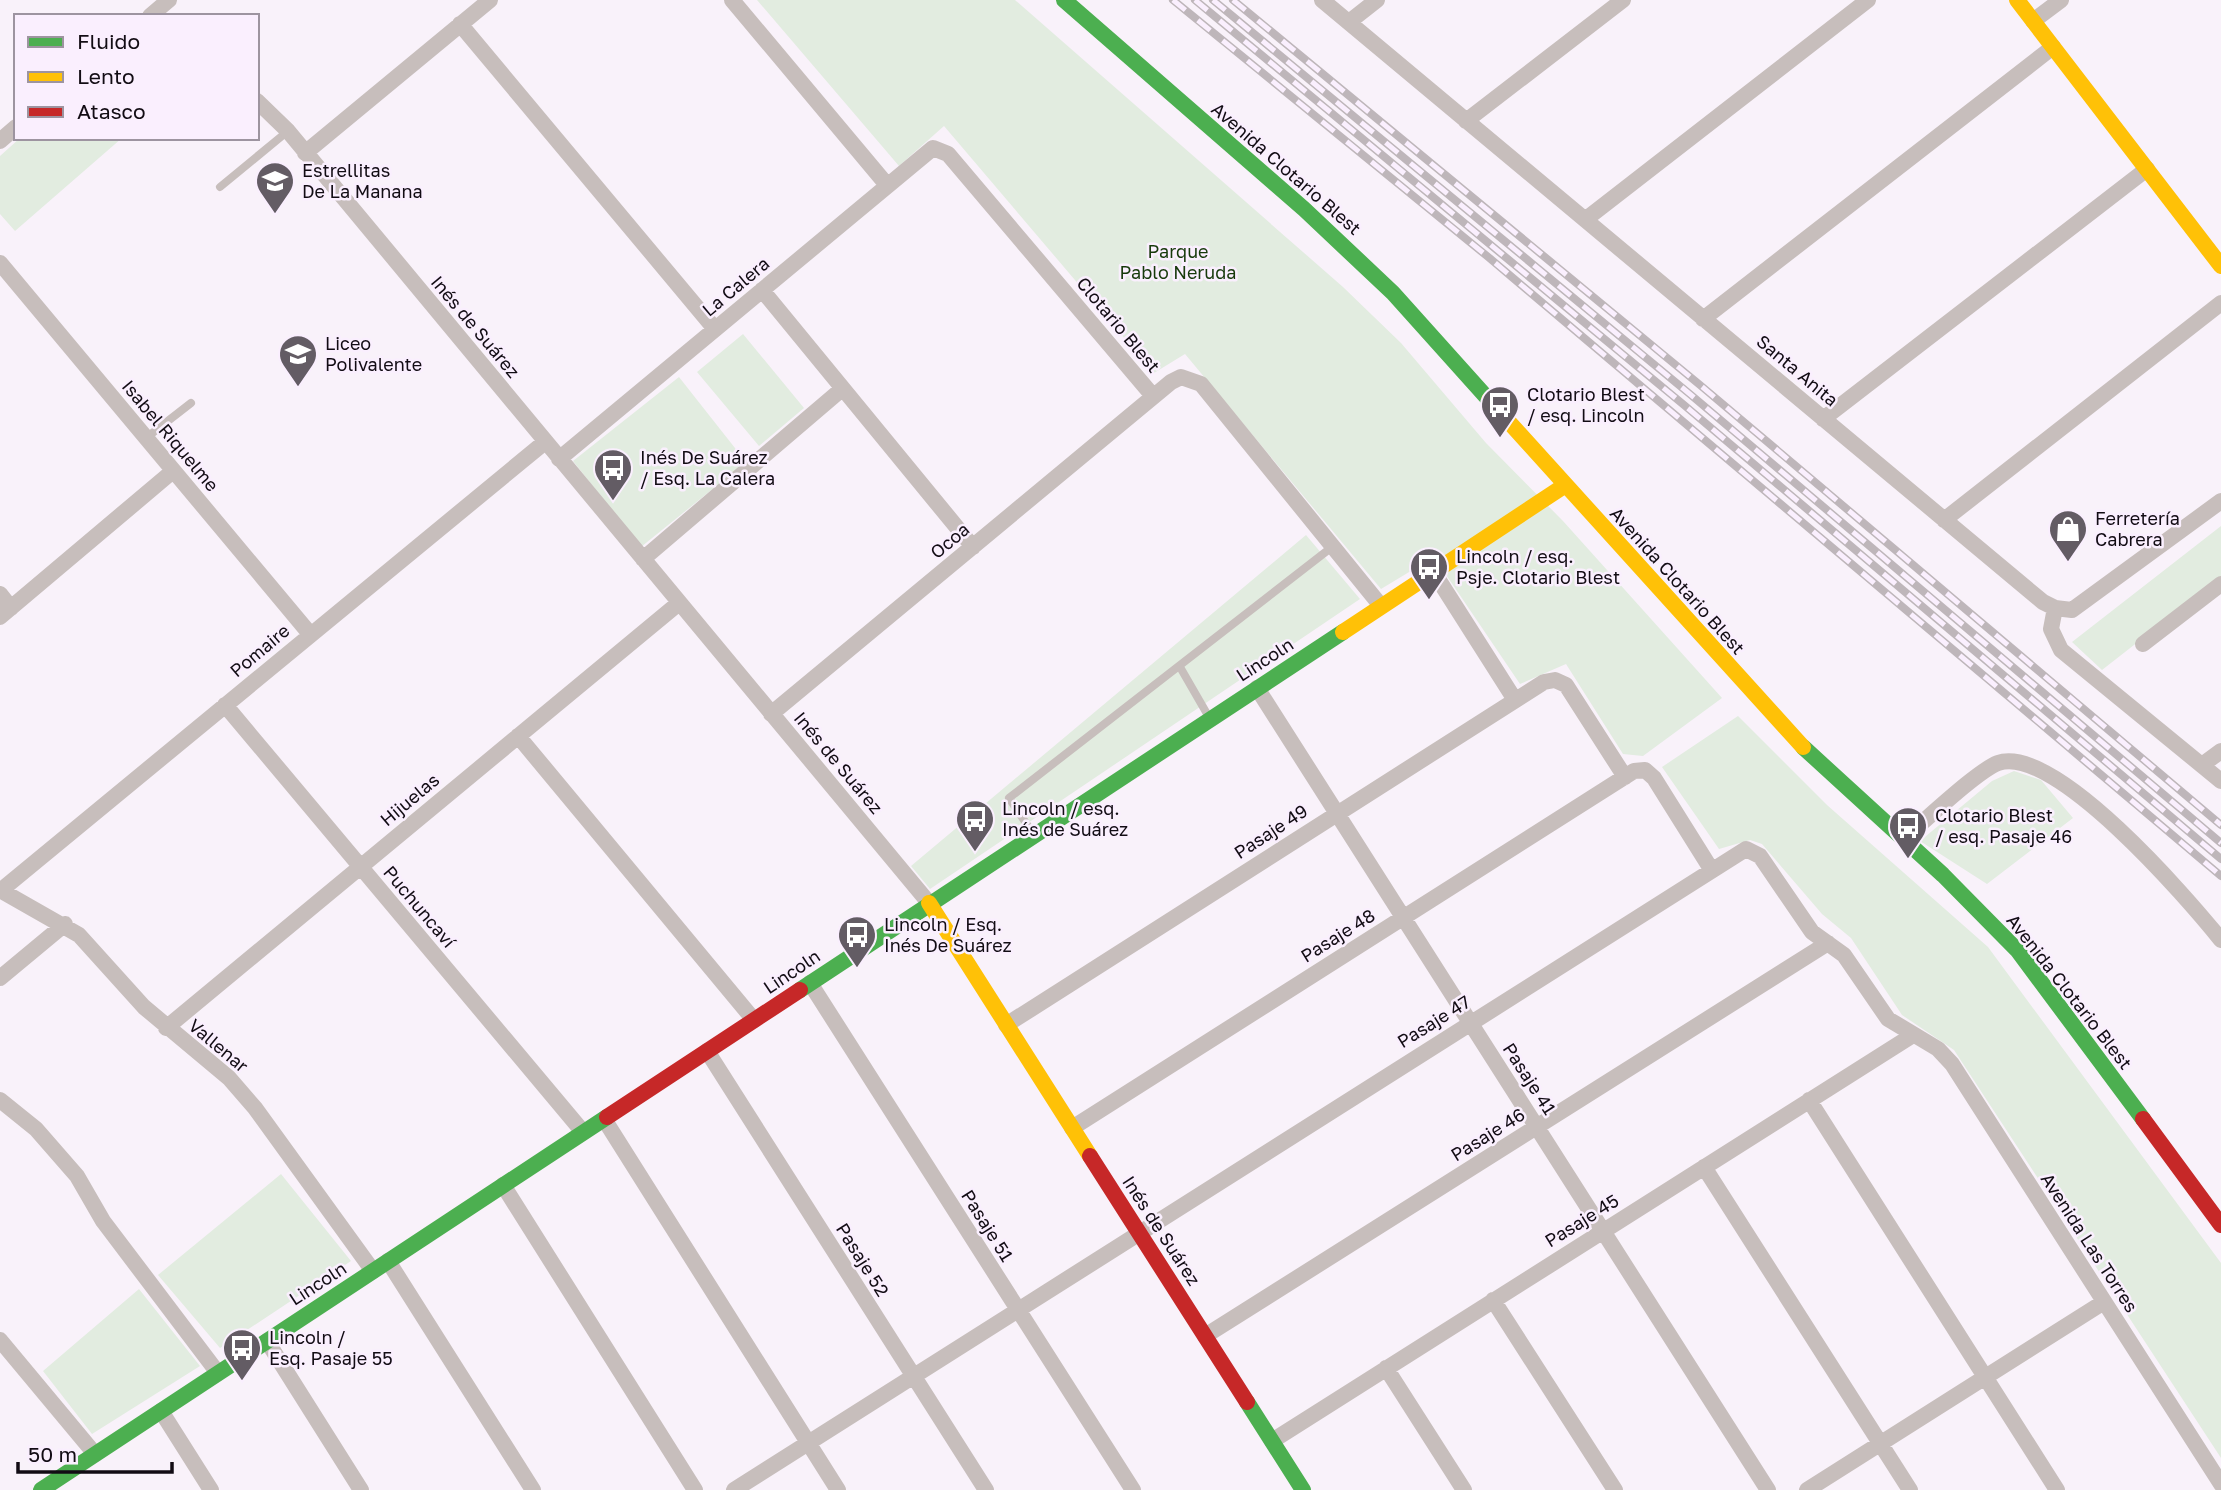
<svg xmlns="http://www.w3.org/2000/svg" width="2221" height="1490" viewBox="0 0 2221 1490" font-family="'Golos Text',sans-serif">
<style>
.green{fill:#e2ece0}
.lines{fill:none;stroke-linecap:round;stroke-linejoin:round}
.lane{stroke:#c7bebc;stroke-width:8}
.street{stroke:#c7bebc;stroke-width:16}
.fast{stroke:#4caf50;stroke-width:16}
.slow{stroke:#ffc107;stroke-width:16}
.jam{stroke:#c62828;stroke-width:16}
.rail-casing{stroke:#beb6ba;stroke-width:8}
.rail{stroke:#faeffe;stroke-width:5;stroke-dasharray:16;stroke-linecap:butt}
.labels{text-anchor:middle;stroke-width:5;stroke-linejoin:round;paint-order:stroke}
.street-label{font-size:18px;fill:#120c14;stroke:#faeffe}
.poi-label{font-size:18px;fill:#120c14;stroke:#faeffe;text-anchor:start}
.park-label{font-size:18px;fill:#173a0b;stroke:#faeffe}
</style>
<rect width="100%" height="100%" fill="#f9f2fa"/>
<path class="green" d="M757 0H1015L1343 287 1401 343 1486 443 1563 521 1722 698 1643 756 1623 754 1566 664 1520 684 1434 557 1381 589 1185 354 1154 373 944 126 899 166Z
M20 138H122L15 231 0 214V156Z
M743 334 804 408 759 446 697 372Z
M679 377 746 462 641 547 573 461Z
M2221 526V577L2102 670 2072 642Z
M1306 535 1360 599 930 889 911 866Z
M1738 716 1827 805 1988 947 2221 1263V1458L1954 1050 1902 1015 1851 938 1822 914 1762 844 1750 840 1719 849 1662 767Z
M2014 771 2041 780 2073 818 1987 884 1920 841 1992 781Z
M281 1174 351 1261 220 1348 158 1275Z
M139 1289 200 1366 92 1434 43 1371Z"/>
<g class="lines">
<path class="lane" d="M220 187 288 131
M146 438 191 403
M1180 667 1210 719
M1032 832 1009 798 1332 547"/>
<path class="street" d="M732 0 887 185
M1322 0 2043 602 2055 608 2072 610 2221 501
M150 16 169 0
M2033 21 2061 0
M1349 22 1377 0
M460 24 715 329
M257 101 288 131 929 903
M1466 121 1623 0
M0 141 16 127
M305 153 490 0
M1586 219 1868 0
M0 263 310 634
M762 290 973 547
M1703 319 2053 47
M1823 419 2147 169
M559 459 933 148 948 154 1153 396
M1944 520 2221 303
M643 559 842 389
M1433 571 1515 700
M0 594 11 608
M2055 608 2051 629 2061 650 2221 781
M0 617 173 471
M2143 644 2221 584
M1257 688 1768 1490
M225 705 583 1132
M771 714 1171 382 1181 377 1201 384 1381 606
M518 736 754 1020
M2202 765 2221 751
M1903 839C1924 822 1977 771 1998 763 2054 743 2188 899 2221 940
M0 890 79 935 144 1007 229 1078 255 1108 373 1271
M0 891 545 442
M0 978 65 924
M810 983 1133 1490
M1006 1025 1544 682 1555 680 1566 685 1625 777
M166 1028 679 603
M707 1051 986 1490
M0 1100 36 1129 77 1176 103 1221 218 1373
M1809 1100 2057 1490
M604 1119 838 1490
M1072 1128 1634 771 1645 770 1654 778 1711 869
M1704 1167 1910 1490
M503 1185 695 1490
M388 1261 533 1490
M1493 1300 1615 1490
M1205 1336 1828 943
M0 1340 95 1454
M267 1341 361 1490
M1386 1368 1464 1490
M161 1411 211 1490
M1272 1441 1913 1035
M734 1490 1746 849 1760 856 1812 932 1844 955 1888 1019 1938 1049 1952 1064 2221 1484
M1807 1490 2104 1302"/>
<path class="fast" d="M1064 0 1304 209 1393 293 1489 400
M1803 747 1943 875 2018 951 2143 1119
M800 990 1343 632
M1247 1402 1303 1490
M41 1490 607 1117"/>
<path class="slow" d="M2017 0 2221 266
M1489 400 1803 747
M1343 632 1564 486
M929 903 1090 1156"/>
<path class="jam" d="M607 1117 800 990
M2143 1119 2221 1225
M1090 1156 1247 1402"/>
<defs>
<path id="rail" d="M1173 0 1487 256 2221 876
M1195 0 1684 405 2221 859
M1213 0 1691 395 2221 843
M1233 0 1700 385 2221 825"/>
</defs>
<use href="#rail" class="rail-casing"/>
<use href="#rail" class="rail"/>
</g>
<defs>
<symbol id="school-pin" viewBox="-11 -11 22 30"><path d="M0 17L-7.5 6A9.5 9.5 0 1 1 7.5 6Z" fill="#635c64" stroke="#faeffe"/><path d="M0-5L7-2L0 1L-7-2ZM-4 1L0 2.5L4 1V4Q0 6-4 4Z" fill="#fff"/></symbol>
<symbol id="bus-pin" viewBox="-11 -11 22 30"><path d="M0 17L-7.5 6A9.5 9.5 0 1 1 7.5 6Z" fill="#635c64" stroke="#faeffe"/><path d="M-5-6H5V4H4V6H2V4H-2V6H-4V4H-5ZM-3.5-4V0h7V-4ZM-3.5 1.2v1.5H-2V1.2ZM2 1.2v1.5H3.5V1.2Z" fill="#fff"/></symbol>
<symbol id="shop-pin" viewBox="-11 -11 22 30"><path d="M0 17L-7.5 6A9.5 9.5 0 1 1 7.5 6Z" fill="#635c64" stroke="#faeffe"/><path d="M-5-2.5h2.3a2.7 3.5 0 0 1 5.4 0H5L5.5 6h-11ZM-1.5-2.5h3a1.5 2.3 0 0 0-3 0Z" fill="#fff"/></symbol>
</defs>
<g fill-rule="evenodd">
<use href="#school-pin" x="253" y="159" width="44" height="60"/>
<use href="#school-pin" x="276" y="332" width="44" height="60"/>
<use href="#bus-pin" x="1478" y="383" width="44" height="60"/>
<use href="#bus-pin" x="591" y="446" width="44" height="60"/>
<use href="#shop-pin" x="2046" y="507" width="44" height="60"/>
<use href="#bus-pin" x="1407" y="545" width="44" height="60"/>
<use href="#bus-pin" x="953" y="797" width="44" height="60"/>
<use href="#bus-pin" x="1886" y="804" width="44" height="60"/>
<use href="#bus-pin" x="835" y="913" width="44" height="60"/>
<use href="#bus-pin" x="220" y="1326" width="44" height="60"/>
</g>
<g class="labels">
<g class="street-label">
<text transform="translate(1286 169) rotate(41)" y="6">Avenida Clotario Blest</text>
<text transform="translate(736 287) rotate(-40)" y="6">La Calera</text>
<text transform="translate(1118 325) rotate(50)" y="6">Clotario Blest</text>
<text transform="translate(475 327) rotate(50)" y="6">Inés de Suárez</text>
<text transform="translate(1797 371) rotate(40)" y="6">Santa Anita</text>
<text transform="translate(170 436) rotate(50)" y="6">Isabel Riquelme</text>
<text transform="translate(950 541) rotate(-40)" y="6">Ocoa</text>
<text transform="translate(1677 581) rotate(48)" y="6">Avenida Clotario Blest</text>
<text transform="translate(260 651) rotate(-40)" y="6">Pomaire</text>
<text transform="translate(1265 660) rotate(-33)" y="6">Lincoln</text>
<text transform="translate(838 763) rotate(50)" y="6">Inés de Suárez</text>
<text transform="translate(410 800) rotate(-40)" y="6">Hijuelas</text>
<text transform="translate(1271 832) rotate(-33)" y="6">Pasaje 49</text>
<text transform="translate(419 907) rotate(50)" y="6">Puchuncaví</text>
<text transform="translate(1338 936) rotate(-32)" y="6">Pasaje 48</text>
<text transform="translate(792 972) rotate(-34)" y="6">Lincoln</text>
<text transform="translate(2069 992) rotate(52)" y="6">Avenida Clotario Blest</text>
<text transform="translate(1434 1022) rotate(-32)" y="6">Pasaje 47</text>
<text transform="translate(218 1046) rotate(40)" y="6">Vallenar</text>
<text transform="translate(1529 1079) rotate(57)" y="6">Pasaje 41</text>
<text transform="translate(1488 1135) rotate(-32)" y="6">Pasaje 46</text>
<text transform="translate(1582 1221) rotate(-32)" y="6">Pasaje 45</text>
<text transform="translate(987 1226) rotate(58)" y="6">Pasaje 51</text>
<text transform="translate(1161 1231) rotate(57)" y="6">Inés de Suárez</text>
<text transform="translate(2089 1243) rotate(57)" y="6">Avenida Las Torres</text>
<text transform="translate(862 1260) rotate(58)" y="6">Pasaje 52</text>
<text transform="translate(318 1284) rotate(-33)" y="6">Lincoln</text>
</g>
<g class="poi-label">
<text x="302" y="177">Estrellitas<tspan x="302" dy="21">De La Manana</tspan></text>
<text x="325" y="350">Liceo<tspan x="325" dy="21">Polivalente</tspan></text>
<text x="1527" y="401">Clotario Blest<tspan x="1527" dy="21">/ esq. Lincoln</tspan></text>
<text x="640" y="464">Inés De Suárez<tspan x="640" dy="21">/ Esq. La Calera</tspan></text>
<text x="2095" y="525">Ferretería<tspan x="2095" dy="21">Cabrera</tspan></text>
<text x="1456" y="563">Lincoln / esq.<tspan x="1456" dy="21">Psje. Clotario Blest</tspan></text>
<text x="1002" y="815">Lincoln / esq.<tspan x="1002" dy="21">Inés de Suárez</tspan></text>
<text x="1935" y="822">Clotario Blest<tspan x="1935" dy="21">/ esq. Pasaje 46</tspan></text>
<text x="884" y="931">Lincoln / Esq.<tspan x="884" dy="21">Inés De Suárez</tspan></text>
<text x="269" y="1344">Lincoln /<tspan x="269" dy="21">Esq. Pasaje 55</tspan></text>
</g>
<g class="park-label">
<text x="1178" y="258">Parque<tspan x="1178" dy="21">Pablo Neruda</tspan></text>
</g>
</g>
<rect x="14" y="14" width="245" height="126" fill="#faeffe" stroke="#9d94a0" stroke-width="2"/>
<rect x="28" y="37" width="35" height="10" fill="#4caf50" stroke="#9d94a0" stroke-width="2"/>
<text x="77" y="49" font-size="21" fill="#120c14">Fluido</text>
<rect x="28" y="72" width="35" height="10" fill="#ffc107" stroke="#9d94a0" stroke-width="2"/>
<text x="77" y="84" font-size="21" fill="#120c14">Lento</text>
<rect x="28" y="107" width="35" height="10" fill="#c62828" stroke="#9d94a0" stroke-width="2"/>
<text x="77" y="119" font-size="21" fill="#120c14">Atasco</text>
<path d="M18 1462v10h154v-10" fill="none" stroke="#120c14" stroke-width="3.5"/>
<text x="28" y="1462" font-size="21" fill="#120c14" stroke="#faeffe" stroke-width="5" paint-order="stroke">50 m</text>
</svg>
